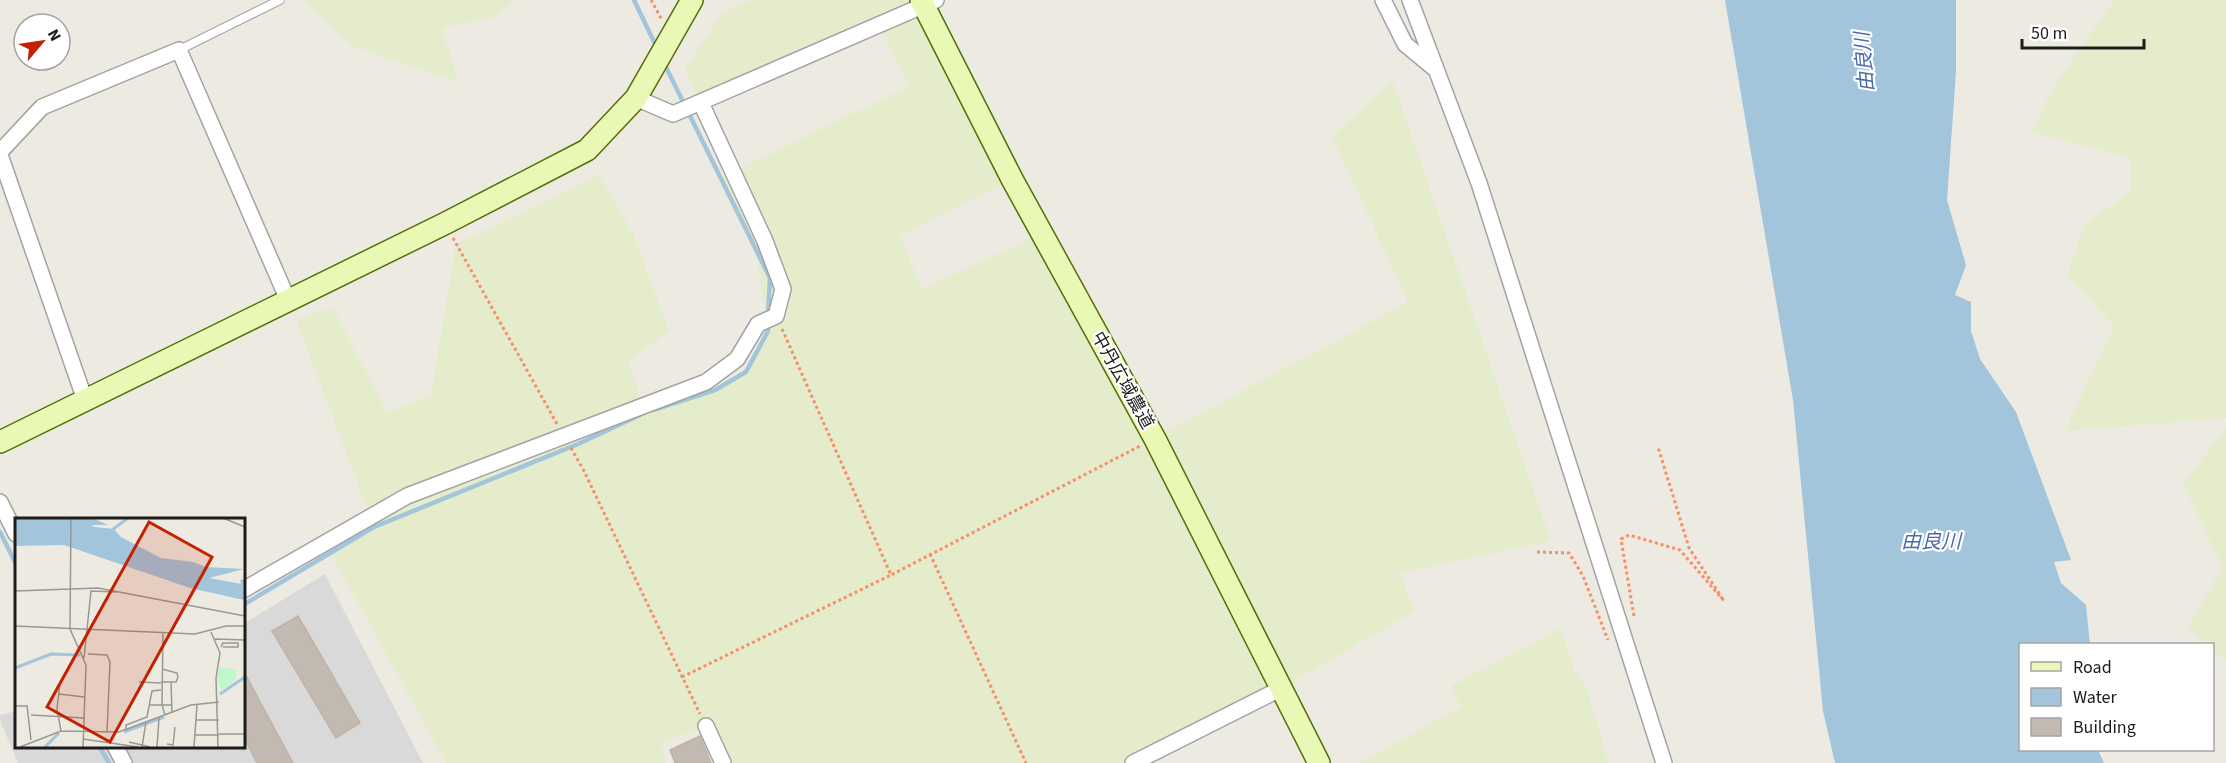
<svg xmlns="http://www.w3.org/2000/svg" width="2226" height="763" viewBox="0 0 2226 763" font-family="'Source Sans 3','Noto Sans JP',sans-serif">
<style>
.residential{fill:#dad9d9}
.farmland{fill:#e5eccc}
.water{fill:#a2c5db}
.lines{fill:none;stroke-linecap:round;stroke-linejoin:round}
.stream{stroke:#a2c5db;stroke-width:4.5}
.building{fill:#c2bab1;stroke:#beb4a4;stroke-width:1.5}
.lane-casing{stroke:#a3a3a3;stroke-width:10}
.street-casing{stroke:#a3a3a3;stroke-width:18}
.secondary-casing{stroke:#546f06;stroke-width:24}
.path{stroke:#f78d69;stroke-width:3;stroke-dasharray:3 3;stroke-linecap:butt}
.lane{stroke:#fff;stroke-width:8}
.street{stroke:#fff;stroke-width:15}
.secondary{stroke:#eaf8b5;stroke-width:21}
.labels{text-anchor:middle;stroke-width:4.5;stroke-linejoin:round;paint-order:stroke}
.street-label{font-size:18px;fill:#1c1c1c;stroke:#fff}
.water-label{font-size:20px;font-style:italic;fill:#4b6ba9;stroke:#fff}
.inset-river{fill:none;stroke:#a2c5db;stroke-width:3}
.inset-road{fill:none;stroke:#999892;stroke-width:1.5}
.view{fill:#c42104;fill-opacity:0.15;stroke:#c42104;stroke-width:3}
.inset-edge{fill:none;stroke:#1c1c1c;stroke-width:3}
</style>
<rect width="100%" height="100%" fill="#edebe1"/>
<path class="residential" d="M325 574 423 763H18L0 720V715L16 711V746H243V624Z"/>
<path class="farmland" d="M303 0H516L493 18 442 28 459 83 353 46Z
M752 0H906L907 3 701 103 685 69 722 13Z
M2114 0H2226V418L2065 431 2114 326 2067 275 2085 223 2130 193 2131 158 2032 132 2050 92Z
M923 4 1012 179 900 236 922 289 1042 233 1155 438 1408 302 1332 136 1393 81 1551 541 1400 573 1415 611 1282 688 1138 763H723L705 726 662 743 666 763H446L331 554 374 527 296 320 333 307 387 413 431 395 456 244 599 175 634 235 669 331 629 361 645 412 715 390 746 372 768 331 755 248 721 178 909 86 879 25Z
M2226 428V662L2213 650 2212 644H2207L2188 628 2222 567 2183 483Z
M1561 628 1574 669 1587 689 1609 763H1359L1461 707 1451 686Z"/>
<path class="water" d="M1725 0H1956V71L1947 200 1966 265 1955 295 1971 302V331L1980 359 2016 412 2071 560 2054 562 2061 583 2086 605 2090 644H2020V750H2098L2104 763H1835L1823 711 1793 400Z"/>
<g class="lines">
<path class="stream" d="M634 0 657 48
M663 61 770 278 768 316
M653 410 715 390 746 372 768 331V324
M0 532 16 564
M243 605 374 527 578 444 640 415
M99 746 109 763"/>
</g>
<path class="building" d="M298 616 360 723 336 738 272 631Z
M243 670 293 763H257L243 735Z
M700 736 711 763H675L670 750Z"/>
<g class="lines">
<defs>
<path id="lane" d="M179 50 280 0"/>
<path id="street" d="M1383 0 1405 44 1434 68
M1410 0 1479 183 1664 763
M636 98 673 114 936 0
M0 152 42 107 179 50 288 300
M0 155 85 400
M0 502 16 534
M243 590 407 496 706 382 737 359 758 324 776 316 783 289 765 241 701 103
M706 726 723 763
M115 746 124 763
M1133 763 1282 688"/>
<path id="secondary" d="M921 0 1012 179 1155 439 1319 763
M0 442 446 223 587 150 636 98 692 0"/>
</defs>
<use href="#lane" class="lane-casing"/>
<use href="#street" class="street-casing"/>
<use href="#secondary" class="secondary-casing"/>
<path class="path" d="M651 0 662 20
M453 238 557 424
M782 329 891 575 1140 446
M571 448 584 471 700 714
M1537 552 1569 553 1583 576 1608 640
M930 554 1026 763
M1634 616 1621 539 1629 535 1680 550 1724 601 1689 548 1658 447
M682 677 891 575"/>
<use href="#lane" class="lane"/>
<use href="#street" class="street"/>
<use href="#secondary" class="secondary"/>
</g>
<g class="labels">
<g class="street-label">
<text transform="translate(1123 380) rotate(61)" y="6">中丹広域農道</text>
</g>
<g class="water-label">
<text transform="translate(1864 62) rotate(-95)" y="7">由良川</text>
<text x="1931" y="548">由良川</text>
</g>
</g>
<g transform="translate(15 518)">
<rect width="230" height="230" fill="#edebe1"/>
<path d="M204 149 222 152 220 162 207 172 202 163Z" fill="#bef8cb"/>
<path d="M0 0H77L93 7H77L79 9 99 11 106 19 146 40 178 44 191 49 229 51 194 60 226 66 225 62 229 61V82L175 70 49 27 0 28Z" fill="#a2c5db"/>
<path class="inset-river" d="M97 12 113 0M0 150 36 136 65 137M205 176 230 159M109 214 149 199M30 229 44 215"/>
<path class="inset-road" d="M56 0 55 111 71 147 68 229M208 0 230 9M0 73 83 70 230 98M0 108 180 116 211 108H230M148 114 147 187 150 197M196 114 205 135 201 160 203 229M200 121 230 122M206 129 208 125H223V129H208M73 136 92 137 95 144 92 214M69 140 76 73 102 74M124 164 146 165M146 164H161L163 159 162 155 147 151M156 164 157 195M45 165 42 191 46 213M44 176 69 179M135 187H157M0 188H12L16 222M16 197 69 200M181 202H204M111 212V207L132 199 137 173 146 172M204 216H230M180 217H204M68 221 123 229M114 224 135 229M152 226 158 227 160 209M5 229 46 213 104 214 176 187 204 184M127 229 131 204M142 229 144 200M179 229 182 187"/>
<path class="view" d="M134 4 197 39 95 224 32 189Z"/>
<rect width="230" height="230" class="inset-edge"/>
</g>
<rect x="2019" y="643" width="195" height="108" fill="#ffffff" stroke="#a4a4a4" stroke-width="1.5"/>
<rect x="2031" y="662" width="30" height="9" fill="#eaf8b5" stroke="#a4a4a4" stroke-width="1.5"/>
<text x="2073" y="673" font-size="18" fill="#1c1c1c">Road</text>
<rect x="2031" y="688" width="30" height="18" fill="#a2c5db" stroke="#a4a4a4" stroke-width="1.5"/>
<text x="2073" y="703" font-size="18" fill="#1c1c1c">Water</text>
<rect x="2031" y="718" width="30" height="18" fill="#c2bab1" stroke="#a4a4a4" stroke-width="1.5"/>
<text x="2073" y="733" font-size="18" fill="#1c1c1c">Building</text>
<g transform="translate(42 42) rotate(61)"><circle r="28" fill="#ffffff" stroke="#a4a4a4" stroke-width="1.5"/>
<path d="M0-4.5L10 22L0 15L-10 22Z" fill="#c42104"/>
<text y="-9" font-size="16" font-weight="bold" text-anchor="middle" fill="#1c1c1c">N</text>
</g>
<path d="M2022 39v9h122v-9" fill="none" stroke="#1c1c1c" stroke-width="3"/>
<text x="2031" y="39" font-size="18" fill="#1c1c1c" stroke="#ffffff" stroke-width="4.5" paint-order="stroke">50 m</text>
</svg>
